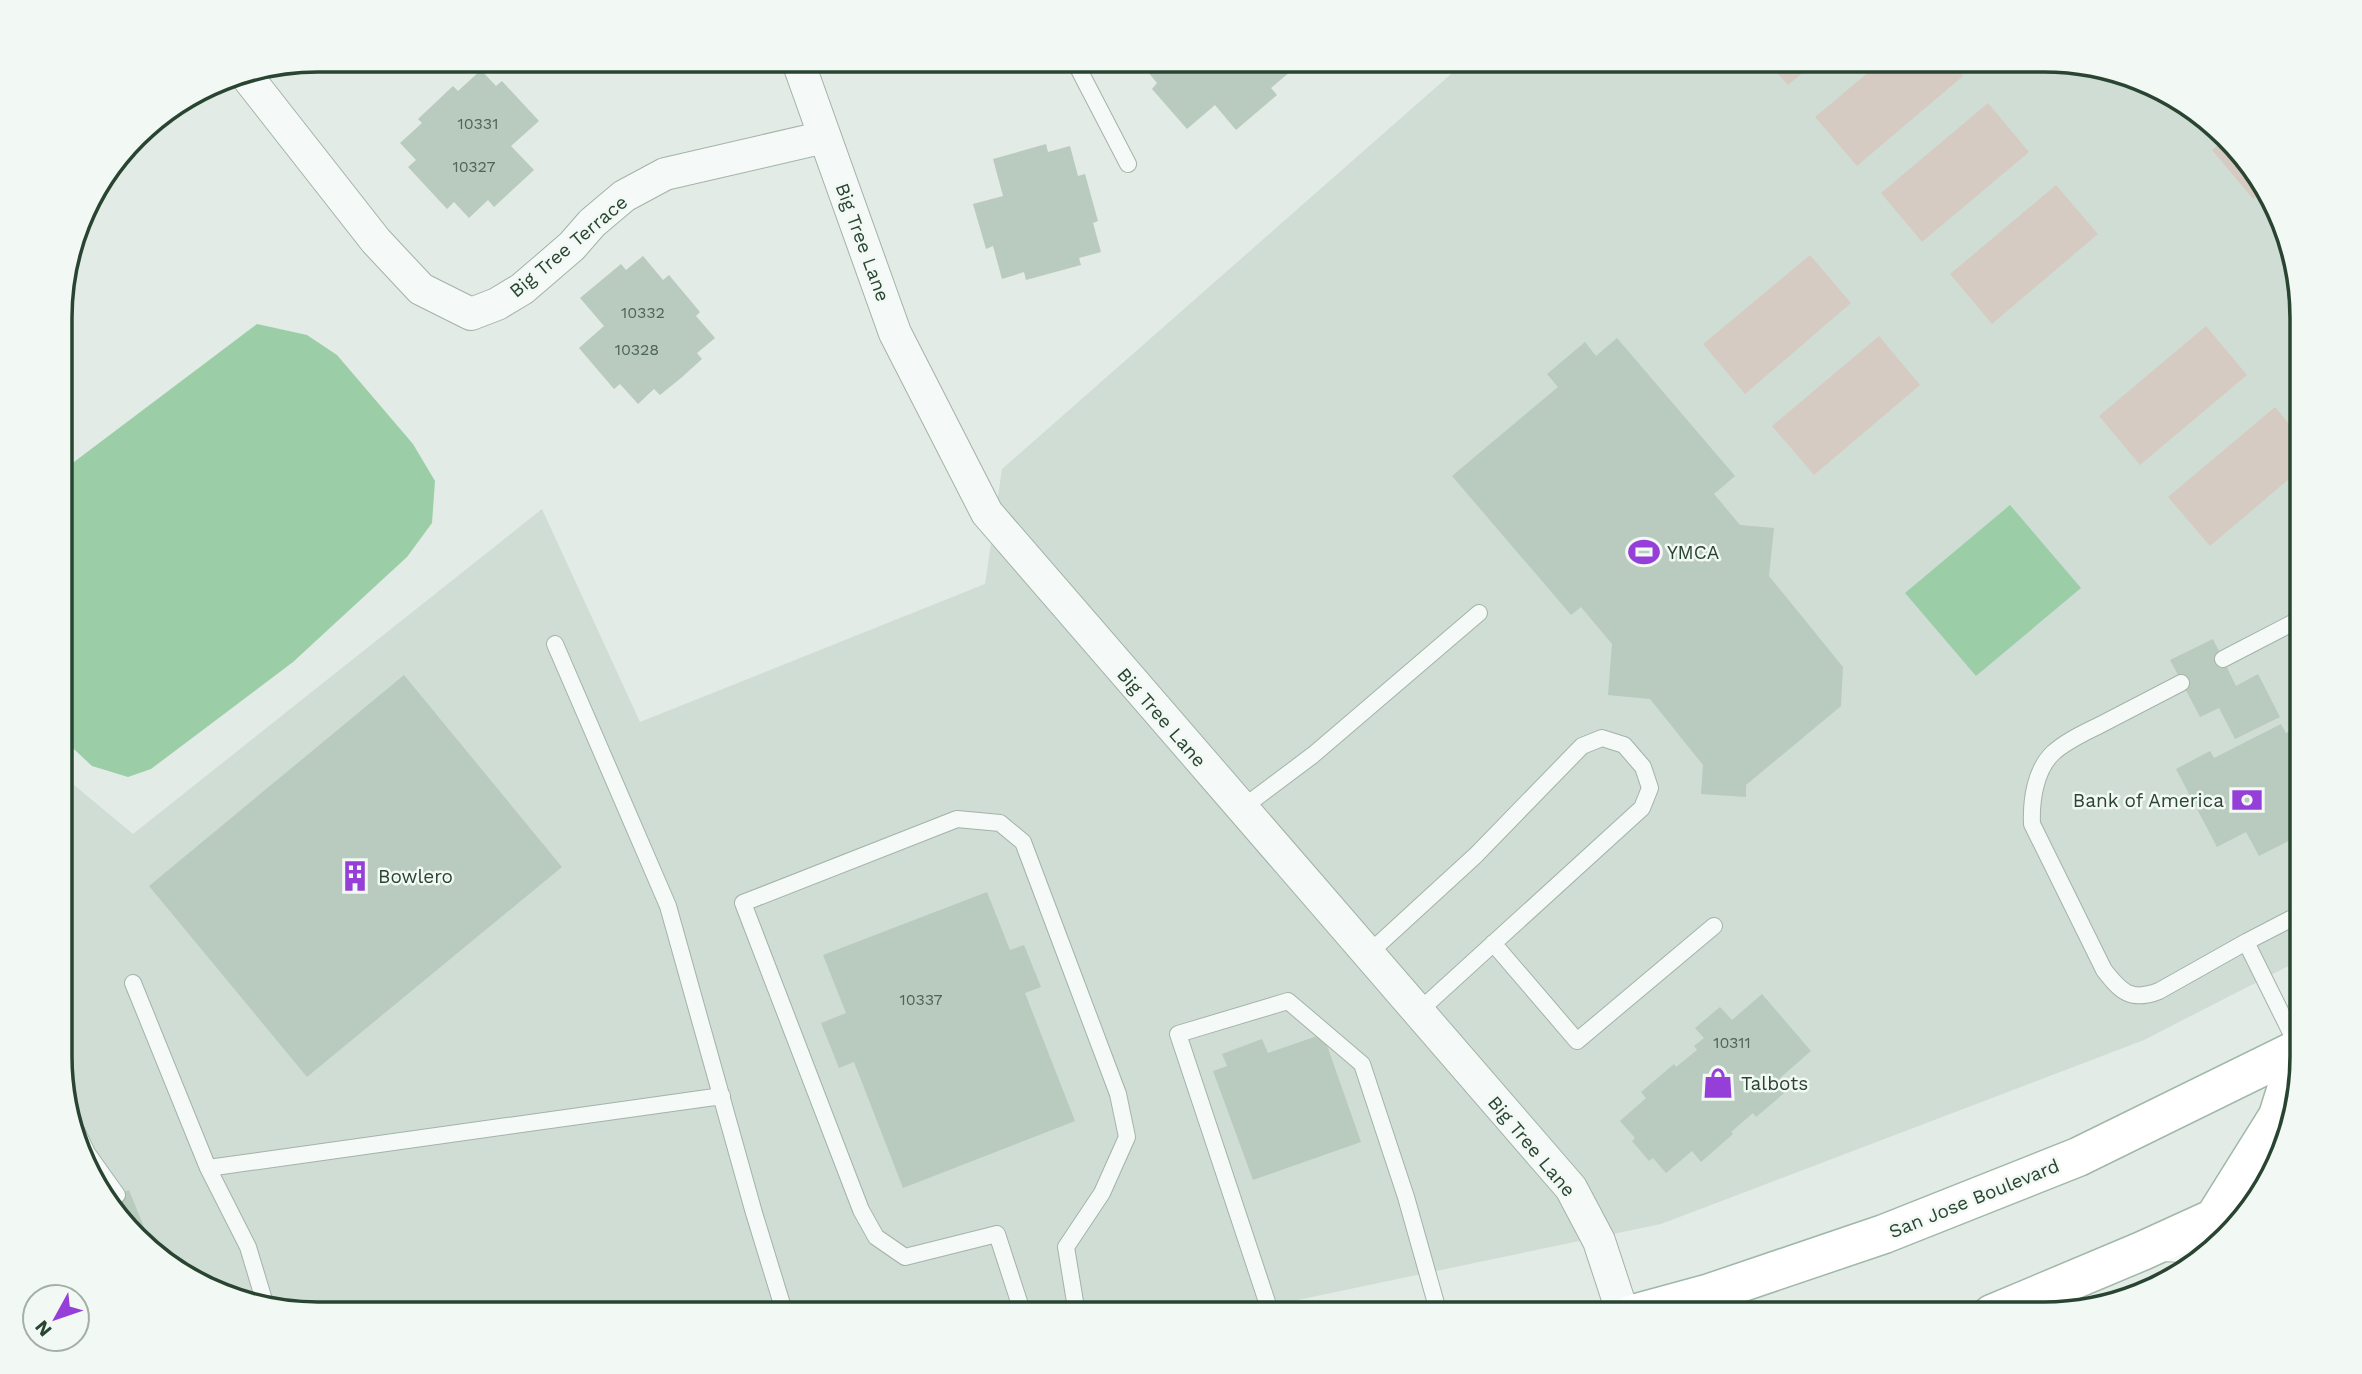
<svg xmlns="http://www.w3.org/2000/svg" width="2362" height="1374" viewBox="0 0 2362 1374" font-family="'Work Sans',sans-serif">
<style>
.built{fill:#d0ddd4}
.green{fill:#d6cbc2}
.water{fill:#9bcea7}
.building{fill:#b9cabe}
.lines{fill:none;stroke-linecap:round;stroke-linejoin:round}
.service-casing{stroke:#a3b3a8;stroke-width:18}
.minor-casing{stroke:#a3b3a8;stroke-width:34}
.primary-casing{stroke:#a0b8a8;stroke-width:41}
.service{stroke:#f5f9f7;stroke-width:16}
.minor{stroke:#f5f9f7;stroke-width:32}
.primary{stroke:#fff;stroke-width:38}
.labels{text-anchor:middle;stroke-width:5;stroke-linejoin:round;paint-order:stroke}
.number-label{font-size:16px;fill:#4d6655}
.street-label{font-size:19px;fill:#294532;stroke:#f2f8f4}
.poi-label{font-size:19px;fill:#294532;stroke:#f2f8f4;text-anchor:start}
.rim{fill:none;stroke:#294532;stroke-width:3.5}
</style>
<rect width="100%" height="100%" fill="#e2ebe5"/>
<path class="built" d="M1467 60H2045L2173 94 2259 175 2302 301V959L2144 1040 1661 1224 1230 1314H317L189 1280 103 1200 62 1089V775L133 834 542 509 640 722 985 584 1002 469Z"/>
<path class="green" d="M1766 60H1818L1788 85Z
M1883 60H1949L1963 76 1857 166 1815 117Z
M1988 103 2029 152 1922 242 1881 193Z
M2223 140 2259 175 2264 190 2253 199 2212 150Z
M2056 185 2098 234 1992 324 1950 274Z
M1810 255 1851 303 1745 394 1703 344Z
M2206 326 2247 375 2140 465 2099 416Z
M1879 336 1920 385 1814 475 1772 426Z
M2275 407 2302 439V468L2210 546 2168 497Z"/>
<path class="water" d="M257 324 307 335 337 355 413 444 435 481 432 523 407 557 293 662 151 769 128 777 92 766 62 738V471Z
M2010 505 2081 588 1976 676 1905 593Z"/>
<path class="building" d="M1150 60H1281L1291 71 1271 88 1277 95 1236 130 1215 105 1187 129 1152 89 1157 83 1143 66Z
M481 70 496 86 502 81 539 121 511 146 534 170 494 207 488 200 469 218 454 202 447 209 408 167 416 160 400 143 422 123 418 119 453 86 458 91Z
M1046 144 1048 152 1070 146 1078 176 1085 174 1098 221 1093 223 1101 252 1079 258 1081 265 1026 280 1024 272 1002 279 993 246 986 249 973 204 1003 196 993 159Z
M643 256 663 280 669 275 700 312 696 316 715 338 697 353 702 359 681 378 660 395 654 389 638 404 620 384 614 389 579 348 604 326 580 298 621 264 626 270Z
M1617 338 1735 476 1714 494 1740 525 1774 528 1769 576 1843 667 1841 706 1746 785V797L1701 794 1703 765 1650 699 1608 695 1612 644 1581 607 1571 615 1452 476 1558 387 1547 374 1585 342 1596 356Z
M2213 639 2236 686 2258 674 2280 717 2235 739 2219 708 2200 717 2170 660Z
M404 675 562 867 307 1077 149 886Z
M2281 724 2286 733 2302 725V834L2259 856 2246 832 2217 847 2176 769 2210 751 2214 758Z
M987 892 1010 950 1024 945 1041 987 1025 993 1075 1121 903 1188 854 1062 839 1068 821 1023 846 1013 823 955Z
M1762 994 1811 1051 1780 1078 1789 1089 1756 1117 1753 1113 1731 1132 1733 1134 1701 1162 1692 1151 1666 1173 1653 1158 1649 1161 1632 1141 1635 1138 1620 1121 1646 1098 1641 1092 1674 1064 1676 1067 1697 1050 1694 1046 1704 1038 1695 1028 1720 1007 1732 1020Z
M1323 1034 1361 1142 1253 1180 1213 1071 1227 1066 1222 1054 1262 1039 1268 1053Z
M129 1190 148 1237 144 1238 104 1200Z"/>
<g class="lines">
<defs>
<path id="service" d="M1074 60 1128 164
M555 644 668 906 754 1213 785 1314
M2223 659 2302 618
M2181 683C2154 697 2127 711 2100 725 2084 733 2066 741 2053 753 2035 770 2031 801 2032 824L2104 970C2121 992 2131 1002 2159 991L2246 942
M1241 809 1313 755 1479 613
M1493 943 1577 1041 1714 926
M1368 954 1476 855 1582 746 1602 738 1624 745 1643 767 1650 788 1642 808 1418 1012
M133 983 208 1168
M2299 1049 2246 942 2302 913
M77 1132 87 1153 117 1195
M2162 1253 2202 1255
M264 1300 248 1247 208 1168 722 1096
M1023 1314 997 1234 905 1257 876 1237 861 1210 743 903 957 819 1000 823 1023 842 1118 1094 1127 1137 1102 1193 1066 1247 1077 1314
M1271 1314 1178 1034 1288 1001 1362 1064 1406 1197 1439 1314"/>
<path id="minor" d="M800 60 801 70 895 333 987 513 1571 1188 1599 1241 1623 1314
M245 74 376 241 421 289 471 314 497 304 522 289 572 246 592 223 624 196 665 174 825 137"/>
<path id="primary" d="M2213 1220 2278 1116 2299 1049
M1633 1314 1710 1293 1884 1234 2078 1157 2302 1047
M1992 1314 2142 1251 2254 1200"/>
</defs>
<use href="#service" class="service-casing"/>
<use href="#minor" class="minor-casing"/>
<use href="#primary" class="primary-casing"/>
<use href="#service" class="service"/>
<use href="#minor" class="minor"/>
<use href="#primary" class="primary"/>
</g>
<defs>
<symbol id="stadium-bare" viewBox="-9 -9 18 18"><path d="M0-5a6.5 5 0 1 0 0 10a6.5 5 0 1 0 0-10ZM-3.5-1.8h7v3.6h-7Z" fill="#963fd8" stroke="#f2f8f4" stroke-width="2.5" paint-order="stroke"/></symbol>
<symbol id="bank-bare" viewBox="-9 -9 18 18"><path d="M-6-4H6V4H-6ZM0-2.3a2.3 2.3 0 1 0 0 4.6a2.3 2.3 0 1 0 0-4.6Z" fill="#963fd8" stroke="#f2f8f4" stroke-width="2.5" paint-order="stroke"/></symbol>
<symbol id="building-bare" viewBox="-9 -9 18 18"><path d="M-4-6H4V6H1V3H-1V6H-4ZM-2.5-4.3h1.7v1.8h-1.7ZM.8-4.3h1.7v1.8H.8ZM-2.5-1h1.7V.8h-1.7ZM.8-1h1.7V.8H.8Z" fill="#963fd8" stroke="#f2f8f4" stroke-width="2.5" paint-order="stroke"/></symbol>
<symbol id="shop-bare" viewBox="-9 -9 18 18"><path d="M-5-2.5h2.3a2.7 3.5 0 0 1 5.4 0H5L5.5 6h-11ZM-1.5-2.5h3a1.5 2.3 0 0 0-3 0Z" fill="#963fd8" stroke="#f2f8f4" stroke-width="2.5" paint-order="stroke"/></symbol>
</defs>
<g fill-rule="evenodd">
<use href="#stadium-bare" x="1622" y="530" width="44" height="44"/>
<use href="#bank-bare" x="2225" y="778" width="44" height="44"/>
<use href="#building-bare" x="333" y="854" width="44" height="44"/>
<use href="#shop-bare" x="1696" y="1061" width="44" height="44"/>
</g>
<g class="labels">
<g class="number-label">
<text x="478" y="129">10331</text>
<text x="474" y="172">10327</text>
<text x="643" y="318">10332</text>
<text x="637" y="355">10328</text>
<text x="921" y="1005">10337</text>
<text x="1732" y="1048">10311</text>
</g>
<g class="street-label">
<text transform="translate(863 242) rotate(70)" y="7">Big Tree Lane</text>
<text transform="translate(568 246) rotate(-40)" y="7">Big Tree Terrace</text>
<text transform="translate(1162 717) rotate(49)" y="7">Big Tree Lane</text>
<text transform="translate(1532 1146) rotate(50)" y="7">Big Tree Lane</text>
<text transform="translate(1974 1198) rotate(-22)" y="7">San Jose Boulevard</text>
</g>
<g class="poi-label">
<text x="1667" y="559">YMCA</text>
<text x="2224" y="807" text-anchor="end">Bank of America</text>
<text x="378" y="883">Bowlero</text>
<text x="1741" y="1090">Talbots</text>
</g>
</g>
<path d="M0 0H2362V1374H0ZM318 72H2044A246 246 0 0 1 2290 318V1056A246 246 0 0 1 2044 1302H318A246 246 0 0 1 72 1056V318A246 246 0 0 1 318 72Z" fill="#f2f8f4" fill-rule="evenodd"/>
<path class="rim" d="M318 72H2044A246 246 0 0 1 2290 318V1056A246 246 0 0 1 2044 1302H318A246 246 0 0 1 72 1056V318A246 246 0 0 1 318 72Z"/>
<g transform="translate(56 1318) rotate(230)"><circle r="33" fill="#f2f8f4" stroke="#a2b0a6" stroke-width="2"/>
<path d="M0-5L12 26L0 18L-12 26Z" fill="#963fd8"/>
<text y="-10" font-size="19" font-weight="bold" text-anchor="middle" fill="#294532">N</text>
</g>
</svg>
